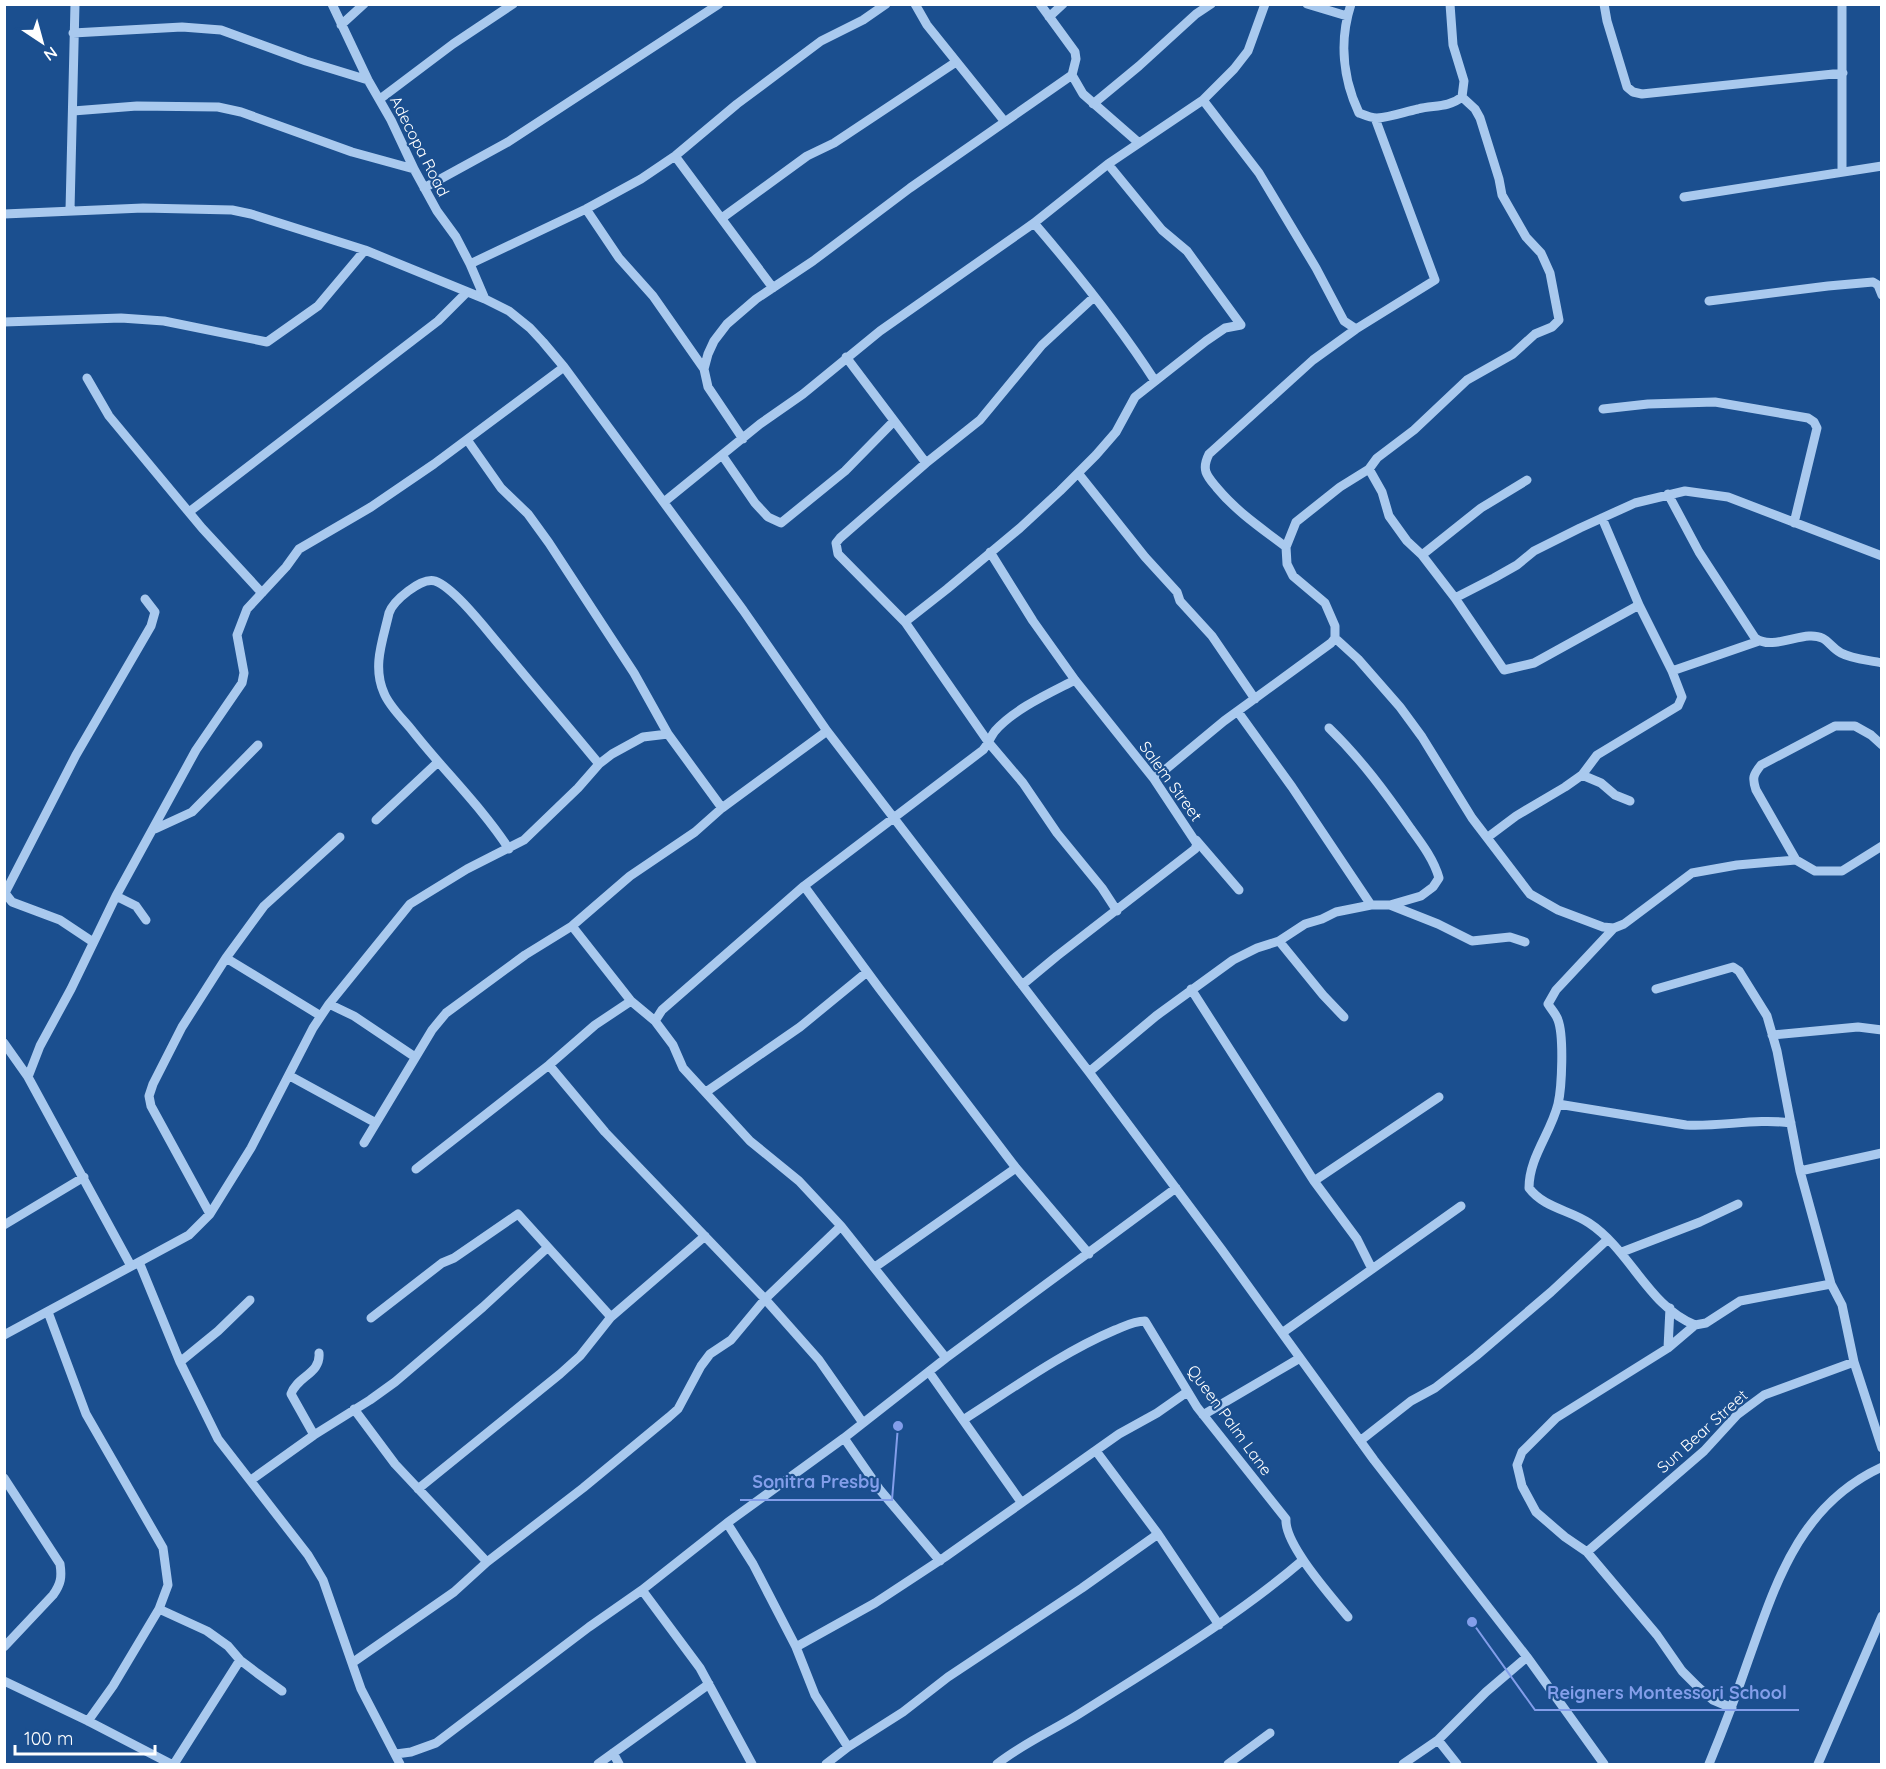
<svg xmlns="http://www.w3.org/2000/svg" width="1886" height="1769" viewBox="0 0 1886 1769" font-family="Quicksand,sans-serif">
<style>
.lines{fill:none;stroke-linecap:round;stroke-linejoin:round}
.minor{stroke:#a9c9ee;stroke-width:9}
.labels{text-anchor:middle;stroke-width:4.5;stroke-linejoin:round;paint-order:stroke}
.street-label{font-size:16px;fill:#fff;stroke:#1b4f8f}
.leader{fill:none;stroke:#839eea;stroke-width:2}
.callout-dot{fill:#839eea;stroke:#1b4f8f;stroke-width:2}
.callout-label{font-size:18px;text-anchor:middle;font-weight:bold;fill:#839eea;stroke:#1b4f8f;stroke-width:4.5;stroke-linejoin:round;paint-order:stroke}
</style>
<rect width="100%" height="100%" fill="#1b4f8f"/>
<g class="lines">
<path class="minor" d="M332 4 368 80 391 120 414 169 437 211 456 237 470 264 485 299
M915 4 927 25 1005 122
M1040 4 1075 52 1076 59 1072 75 1083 94 1139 143
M1307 4 1347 16
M1351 4C1339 41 1343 79 1359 113 1364 115 1371 118 1377 118 1391 117 1404 112 1418 109 1434 105 1448 108 1462 97L1464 81 1453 45 1450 4
M1604 4 1607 21 1627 87 1633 92 1642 94 1843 73
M1842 4V171
M1049 17 1063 4
M341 25 364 4
M73 33 182 27 221 30 306 61 368 80
M380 99 453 44 513 4
M1203 100 1259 173 1316 268 1344 321 1356 329 1435 280 1375 118
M1093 104 1139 66 1196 14 1211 4
M73 111 137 106 218 107 241 112 352 152 414 169
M675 156 773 288
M424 188 508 142 719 4
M1684 197 1882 166
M586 209 619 258 653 296 704 369
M70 210 75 4
M4 214 143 208 232 210 251 214 365 250 485 299 509 311 530 328 543 342 564 367 743 610 827 731 1089 1072 1222 1250 1374 1460 1527 1657 1604 1764
M722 218 807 156 834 143 956 62
M1034 223C1077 273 1119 325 1155 381
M470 264 586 209 641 179 675 156 737 104 821 41 863 20 886 4
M1094 297 1042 345 980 420 926 463 840 538 836 543 838 554 905 622 989 743 1023 783 1057 833 1102 888 1117 911
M1709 301 1828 286 1873 282 1878 285 1882 295
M4 322 121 318 164 321 267 342 318 306 365 250
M846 357 926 463
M87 378 109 416 202 528 262 593
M1603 409 1648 404 1715 402 1808 418 1814 422 1817 428 1794 523
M743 439 708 387 704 369 708 354 714 341 727 324 756 299 813 261 910 188 1072 75
M468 441 501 488 528 514 549 543 634 673 668 734 722 808
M722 455 755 503 768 517 781 523 845 471 894 421
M1369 469 1382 492 1389 516 1407 541 1422 555 1455 598 1504 670 1534 663 1639 605
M1078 473 1145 557 1177 592 1180 601 1212 636 1255 699
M1668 494 1699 552 1755 638C1770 649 1792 637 1809 636 1828 635 1828 646 1841 653 1852 659 1869 660 1882 663
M664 502 760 424 803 394 880 331 1034 223 1108 164 1203 100 1234 69 1248 51 1265 4
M189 512 438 321 467 292
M1286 547C1261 528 1237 512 1217 488 1213 483 1208 478 1206 472 1204 466 1206 460 1209 454L1313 360 1356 329
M990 552 1033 621 1075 680 1154 779 1197 844 1195 849 1057 956 1022 985
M1422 555 1481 508 1527 480
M1455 598 1494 578 1517 565 1534 551 1580 528 1635 503 1685 491 1728 497 1882 556
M905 622 947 589 1020 528 1060 491 1096 455 1116 432 1135 397 1206 341 1225 328 1241 325 1187 251 1162 230 1108 164
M1335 638 1358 659 1400 707 1422 737 1472 818 1530 894 1558 910 1603 927 1614 928 1624 924 1692 873 1737 865 1796 860 1815 871H1842L1882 846
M1672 671 1759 641
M1238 712 1292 787 1371 905
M1582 775 1601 783 1615 795 1630 801
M1154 779 1224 721 1331 643 1335 638V626L1325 603 1293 576 1287 564 1286 547 1296 522 1340 487 1369 469 1377 458 1414 430 1467 380 1513 354 1535 334 1552 327 1559 320 1550 273 1541 253 1526 237 1502 195 1499 179 1480 118 1475 109 1462 97
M376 820 437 763
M155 829 192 812 258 745
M1488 837 1516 816 1565 787 1582 775 1597 755 1678 706 1682 697 1672 671 1639 605 1602 518
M1196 840 1239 890
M509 849C481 806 443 770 411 729 402 718 389 706 384 693 372 666 383 640 389 613 393 601 421 577 435 581 455 588 488 632 502 648 534 687 567 725 599 764
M1796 860 1756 790C1752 778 1753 775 1761 765L1835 726H1855L1871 735 1882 745
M804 886 879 988 1016 1168 1089 1254
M116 896 136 906 146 920
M1390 905 1438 924 1472 941 1510 937 1525 942
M572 926 631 1001 655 1021 673 1045 683 1068 750 1141 799 1181 841 1226 946 1358
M1614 928 1556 990 1548 1004C1551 1009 1556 1014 1558 1020 1564 1036 1562 1087 1558 1104 1551 1133 1529 1157 1529 1188 1544 1208 1570 1210 1589 1223 1630 1250 1649 1307 1695 1325
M1279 941 1323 995 1344 1017
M93 942 60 920 12 902 5 893 76 755 151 626 155 612 145 599
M226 958 321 1016
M1191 989 1314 1181 1357 1239 1372 1269
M1656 989 1733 967 1739 971 1767 1016 1777 1051 1800 1171 1831 1284 1842 1305 1854 1362 1882 1448
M329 1004 354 1016 415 1057
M655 1021 662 1010 804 886 983 750C988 744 991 736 995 731 1014 709 1050 693 1075 680
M1772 1035 1858 1027 1882 1030
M4 1043 28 1077 131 1266
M549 1065 605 1132 765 1299 819 1360 863 1423
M1089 1072 1156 1016 1233 960 1257 948 1279 941 1305 924 1322 919 1336 912 1371 905H1390L1421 896 1433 887 1439 878C1434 860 1422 844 1411 829 1386 793 1361 759 1329 728
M290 1076 376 1123
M28 1077 40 1046 71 989 116 896 196 750 242 683 244 673 237 635 247 609 286 567 299 549 371 507 434 464 564 367
M706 1092 800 1027 867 972
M1558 1104 1686 1125C1721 1127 1756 1118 1791 1123
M364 1143 432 1030 446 1013 525 955 572 926 630 876 695 832 722 808 827 731
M416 1169 549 1065 595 1025 631 1001
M1800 1171 1882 1153
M1314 1181 1439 1097
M210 1214 151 1106 149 1096 153 1084 182 1027 226 958 264 906 340 837
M4 1225 84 1177
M1622 1252 1700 1222 1738 1204
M139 1262 180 1362 218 1439 308 1555 323 1580 361 1689 400 1764
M875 1267 1016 1168
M48 1312 86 1414 163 1548 168 1585 159 1609 113 1686 88 1721
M371 1318 442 1263 454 1258 518 1214 611 1317
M1282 1333 1461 1206
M4 1335 189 1235 210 1214 251 1148 313 1028 329 1004 410 904 467 869 524 840 578 788 599 764 612 754 643 737 668 734
M1668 1348 1670 1308
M180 1362 218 1331 250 1300
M929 1372 1021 1502
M354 1409 395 1464 487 1562
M1203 1415 1300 1358
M963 1420C1012 1389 1061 1353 1115 1330 1125 1326 1134 1321 1145 1321L1197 1407 1286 1519C1284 1544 1331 1596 1348 1617
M314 1435 291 1394C297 1376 321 1374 319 1353
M844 1438 880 1490 940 1561
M1360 1441 1411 1401 1435 1388 1476 1356 1551 1292 1608 1239
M1096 1451 1158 1534 1219 1625
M4 1478 60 1564C62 1577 61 1584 53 1595L4 1647
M251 1480 314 1435 370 1400 395 1382 483 1307 547 1248
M418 1489 560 1374 580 1356 611 1317 705 1236
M727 1523 753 1564 796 1647 815 1695 848 1747
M1587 1552 1704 1451 1737 1415 1764 1395 1854 1362
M642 1590 700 1668 752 1764
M159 1609 207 1631 228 1646 240 1660 257 1673 282 1691
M796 1647 875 1603 945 1557 1119 1434 1157 1413 1187 1392
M352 1663 454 1592 487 1562 583 1488 669 1417 678 1409 701 1366 710 1354 731 1340 765 1299 841 1226
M4 1681 88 1721 171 1764
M1732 1708 1713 1700 1698 1687 1682 1671 1657 1635 1587 1552 1565 1537 1536 1512 1522 1486 1517 1465 1522 1452 1556 1418 1668 1348 1695 1325 1706 1323 1740 1301 1831 1284
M1438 1740 1457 1764
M613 1753 619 1764
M396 1754 411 1752 436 1743 589 1627 642 1590 727 1523 844 1438 946 1358 1176 1188
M174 1764 240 1660
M598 1764 709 1684
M826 1764 848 1747 903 1712 948 1677 1082 1588 1158 1534
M997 1764C1022 1744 1052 1731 1079 1714 1156 1665 1234 1619 1303 1560
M1228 1764 1270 1733
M1403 1764 1438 1740 1486 1692 1527 1657
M1709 1764C1723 1730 1736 1696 1748 1661 1776 1583 1799 1505 1882 1467
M1818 1764 1882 1616"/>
</g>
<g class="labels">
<g class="street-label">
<text transform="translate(420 146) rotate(63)" y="6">Adecopa Road</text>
<text transform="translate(1171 781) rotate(54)" y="6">Salem Street</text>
<text transform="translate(1230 1420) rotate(54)" y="6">Queen Palm Lane</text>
<text transform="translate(1702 1431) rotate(-42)" y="6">Sun Bear Street</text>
</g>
</g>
<path class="leader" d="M898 1426L892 1500H740M1472 1622L1535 1710H1799"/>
<g class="callout-dot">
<circle cx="898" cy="1426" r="6"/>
<circle cx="1472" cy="1622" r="6"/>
</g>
<g class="callout-label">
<text x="816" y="1488">Sonitra Presby</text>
<text x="1667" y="1699">Reigners Montessori School</text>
</g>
<rect width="1886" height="1769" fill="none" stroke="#ffffff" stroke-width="12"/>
<g transform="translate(42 42) rotate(144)" stroke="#1b4f8f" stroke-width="4.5" paint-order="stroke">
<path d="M0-4.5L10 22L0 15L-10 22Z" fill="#ffffff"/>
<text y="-9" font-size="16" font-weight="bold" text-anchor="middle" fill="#ffffff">N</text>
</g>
<path d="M15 1745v9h140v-9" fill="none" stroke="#ffffff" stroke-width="3"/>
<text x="24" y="1745" font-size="18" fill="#ffffff" stroke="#1b4f8f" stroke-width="4.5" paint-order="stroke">100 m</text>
</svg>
